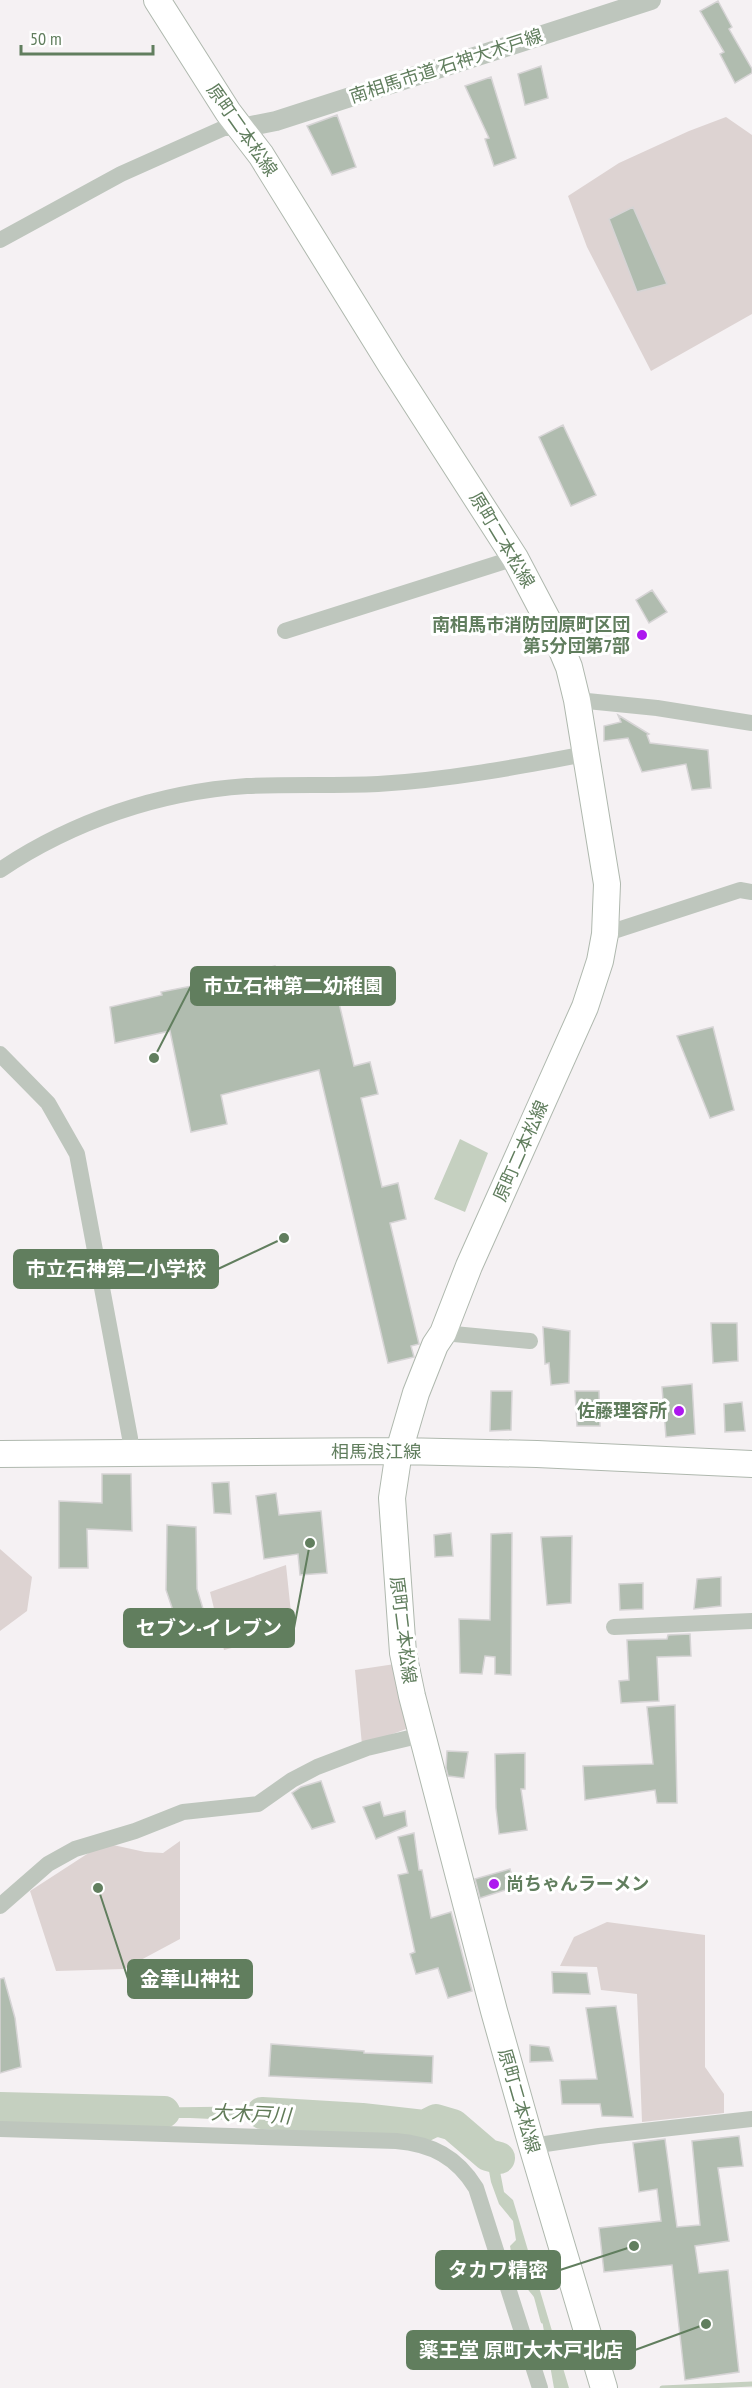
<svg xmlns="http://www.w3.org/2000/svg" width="752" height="2388" viewBox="0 0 752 2388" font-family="'PT Sans Narrow','Noto Sans JP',sans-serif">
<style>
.green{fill:#ddd3d2}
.water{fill:#c5d0c0}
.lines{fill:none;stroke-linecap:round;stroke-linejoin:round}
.stream{stroke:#c5d0c0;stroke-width:5}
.river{stroke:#c5d0c0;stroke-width:32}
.building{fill:#b0bcaf;stroke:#d6d4d5;stroke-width:1.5}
.primary-casing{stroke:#afb8ae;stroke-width:28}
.minor{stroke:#bec6bd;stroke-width:16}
.tertiary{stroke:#bec6bd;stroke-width:20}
.primary{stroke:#fff;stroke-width:26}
.poi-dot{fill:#ad17ef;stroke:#fff;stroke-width:2}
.labels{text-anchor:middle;stroke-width:6;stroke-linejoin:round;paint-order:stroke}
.street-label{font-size:18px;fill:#617e5e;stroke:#fff}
.poi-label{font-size:18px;font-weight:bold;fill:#617e5e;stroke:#fff;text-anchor:end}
.water-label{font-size:20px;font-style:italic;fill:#617b58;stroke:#fff}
.leader{fill:none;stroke:#617e5e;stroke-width:2}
.callout-dot{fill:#617e5e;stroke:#fff;stroke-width:2}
.callout{fill:#617e5e;stroke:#617e5e;stroke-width:2}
.callout-label{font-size:20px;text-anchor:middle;font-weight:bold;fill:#fff}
</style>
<rect width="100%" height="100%" fill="#f5f1f3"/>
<path class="green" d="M726 117 752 135V314L651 371 587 247 568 196 619 163 689 131Z
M0 1549 32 1577 27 1611 0 1631Z
M286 1565 293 1632 224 1650 210 1592Z
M395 1664 409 1728 362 1745 355 1670Z
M180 1841V1939L124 1969 56 1971 30 1891 104 1843 145 1852 163 1853Z
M607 1922 705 1935V2067L724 2094V2113L642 2122 637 1994 601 1990 597 1967 560 1966 574 1937Z"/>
<path class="water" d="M460 1139 488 1153 465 1212 434 1199Z
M101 2105 110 2115 126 2108 270 2106 323 2121 343 2114 426 2122 435 2115 463 2125 499 2166 504 2192 513 2200 569 2388H554L539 2303 515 2274 510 2246 516 2240 513 2221 499 2204 491 2182 487 2160 442 2122 426 2132 384 2127 190 2118H113L0 2113V2110L25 2112Z"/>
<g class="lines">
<path class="stream" d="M536 2295 543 2321
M662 2388 752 2384"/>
<path class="river" d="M0 2108 164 2112
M262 2113 362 2119 424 2126 436 2120 453 2125 488 2155 499 2158"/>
</g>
<path class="building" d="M718 1 732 27 729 29 752 69V73L735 83 720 54 724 52 700 11Z
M541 66 548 98 525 105 518 74Z
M491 77 516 158 494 166 485 139 489 138 465 86Z
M337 115 356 167 332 175 307 126Z
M633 207 667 284 637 292 609 219Z
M563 425 596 495 571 506 539 437Z
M652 590 667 612 649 623 636 600Z
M618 715 649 734 647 735 650 743 708 750 711 788 692 790 686 764 642 772 628 738 604 741V726L621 722Z
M275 966 278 977 286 975 290 993 334 982 354 1066 370 1062 378 1094 361 1098 382 1187 398 1183 406 1219 390 1223 419 1344 411 1346 414 1357 388 1363 319 1070 221 1095 227 1124 191 1132 170 1031 115 1043 110 1007 162 995 161 992 222 980Z
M713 1027 734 1110 710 1118 677 1036Z
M711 1323H737L738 1361 713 1363Z
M543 1327 570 1331 569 1383 551 1385 549 1363 545 1364Z
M692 1384 695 1434 666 1437 662 1387Z
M491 1391H512L511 1430 490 1431Z
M575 1391H599L600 1426H577Z
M742 1402 745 1431 725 1432 724 1404Z
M102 1474H131L132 1531 87 1529 88 1568H59V1501L102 1503Z
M229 1482 231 1514 214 1513 212 1483Z
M276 1493 279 1515 321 1511 327 1573 300 1575 298 1554 264 1559 256 1496Z
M167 1525 196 1527 197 1589 214 1645 184 1643 166 1590Z
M451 1533 453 1556 435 1557 434 1535Z
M512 1533 511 1675 495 1674V1657L485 1656 482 1674 460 1673 459 1619 490 1620 491 1534Z
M572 1536 571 1603 547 1605 541 1537Z
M721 1577V1606L694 1609 697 1579Z
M643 1583V1609L620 1610 619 1584Z
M690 1634 691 1656 657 1657 659 1701 621 1703 619 1681 629 1680 627 1640 667 1639 668 1635Z
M675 1705 677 1803H657L655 1790 585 1800 583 1766 653 1764 647 1707Z
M447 1751 468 1752 464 1778 448 1776 446 1768Z
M525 1753V1789H521L527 1830 499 1834 496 1808 495 1754Z
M321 1781 335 1822 312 1829 292 1793 301 1787Z
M380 1802 384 1816 405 1811 407 1826 376 1839 363 1807Z
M414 1833 419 1870H422L431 1918 451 1912 472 1991 448 1998 438 1968 416 1974 410 1954 415 1952 398 1875 408 1873 398 1837Z
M510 1869 515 1887 480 1898 475 1879Z
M552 1972 587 1973 590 1994 553 1993Z
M4 1978 15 2018 21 2067 0 2073V1979Z
M616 2006 633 2117 602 2116 600 2104H562L560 2080 597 2079 586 2008Z
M271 2044 364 2051V2053L433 2056 432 2083 269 2076Z
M530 2045 549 2047 553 2061 530 2062Z
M739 2136 743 2166 718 2168 729 2241 695 2246 699 2273 728 2270 739 2372 685 2380 672 2265 604 2272 599 2228 661 2221 657 2189 639 2192 633 2143 665 2139 677 2227 700 2225 692 2141Z"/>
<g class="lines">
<defs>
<path id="primary" d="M157 0 228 112 261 155 391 365 515 558 556 636 569 667 577 700 607 884 605 934 600 961 585 1007 469 1266 443 1333 435 1345 416 1393 399 1451 392 1498 403 1653 412 1696 494 2011 532 2146 604 2388
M0 1454 399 1451 537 1454 752 1464"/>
</defs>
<use href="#primary" class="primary-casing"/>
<path class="minor" d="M0 240 121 174 224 128H241
M285 631 515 558
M577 700 657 708 752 723
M0 870C73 821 159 792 247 786 290 784 334 786 378 784 448 780 517 767 585 754
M605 934 740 890 752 892
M0 1054 48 1103 77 1154 130 1438 131 1455
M443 1333 530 1341
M614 1627 752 1621
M0 1906 48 1864 75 1849 135 1831 183 1812 258 1804 292 1780 317 1767 367 1748 422 1735
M0 2129 396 2141C432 2144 457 2157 476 2188L540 2388
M532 2146 599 2136 752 2119"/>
<path class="tertiary" d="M241 128 276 121 651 0"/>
<use href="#primary" class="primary"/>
</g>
<g class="poi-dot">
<circle cx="642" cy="635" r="6"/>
<circle cx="679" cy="1411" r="6"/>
<circle cx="494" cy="1884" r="6"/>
</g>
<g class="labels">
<g class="street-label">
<text transform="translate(446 66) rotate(-18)" y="6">南相馬市道 石神大木戸線</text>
<text transform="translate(242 130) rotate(55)" y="6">原町二本松線</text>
<text transform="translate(502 540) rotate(59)" y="6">原町二本松線</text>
<text transform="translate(521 1151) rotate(-66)" y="6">原町二本松線</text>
<text x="376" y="1458">相馬浪江線</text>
<text transform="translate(403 1630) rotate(83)" y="6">原町二本松線</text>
<text transform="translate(519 2101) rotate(74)" y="6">原町二本松線</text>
</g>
<g class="poi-label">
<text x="630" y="631">南相馬市消防団原町区団<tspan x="630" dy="21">第5分団第7部</tspan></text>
<text x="667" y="1417">佐藤理容所</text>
<text x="506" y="1890" text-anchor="start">尚ちゃんラーメン</text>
</g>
<g class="water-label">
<text transform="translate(251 2114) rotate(3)" y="7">大木戸川</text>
</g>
</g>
<path class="leader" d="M154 1058L191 986M284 1238L218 1269M310 1543L294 1628M98 1888L128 1979M634 2246L560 2270M706 2324L635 2350"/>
<g class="callout-dot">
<circle cx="154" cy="1058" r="6"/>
<circle cx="284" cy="1238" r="6"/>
<circle cx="310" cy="1543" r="6"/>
<circle cx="98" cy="1888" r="6"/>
<circle cx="634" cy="2246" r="6"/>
<circle cx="706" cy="2324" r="6"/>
</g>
<g class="callout">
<rect x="191" y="967" width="204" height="38" rx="6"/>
<rect x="14" y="1250" width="204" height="38" rx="6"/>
<rect x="124" y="1609" width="170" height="38" rx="6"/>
<rect x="128" y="1960" width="124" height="38" rx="6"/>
<rect x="436" y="2251" width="124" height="38" rx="6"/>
<rect x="407" y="2331" width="228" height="38" rx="6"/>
</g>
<g class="callout-label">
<text x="293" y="993">市立石神第二幼稚園</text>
<text x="116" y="1276">市立石神第二小学校</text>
<text x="209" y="1635">セブン-イレブン</text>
<text x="190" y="1986">金華山神社</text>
<text x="498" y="2277">タカワ精密</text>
<text x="521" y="2357">薬王堂 原町大木戸北店</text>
</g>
<path d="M21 45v9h132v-9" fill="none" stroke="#617e5e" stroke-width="3"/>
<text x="30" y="45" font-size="18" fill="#617e5e" stroke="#ffffff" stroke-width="4.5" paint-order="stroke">50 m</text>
</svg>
